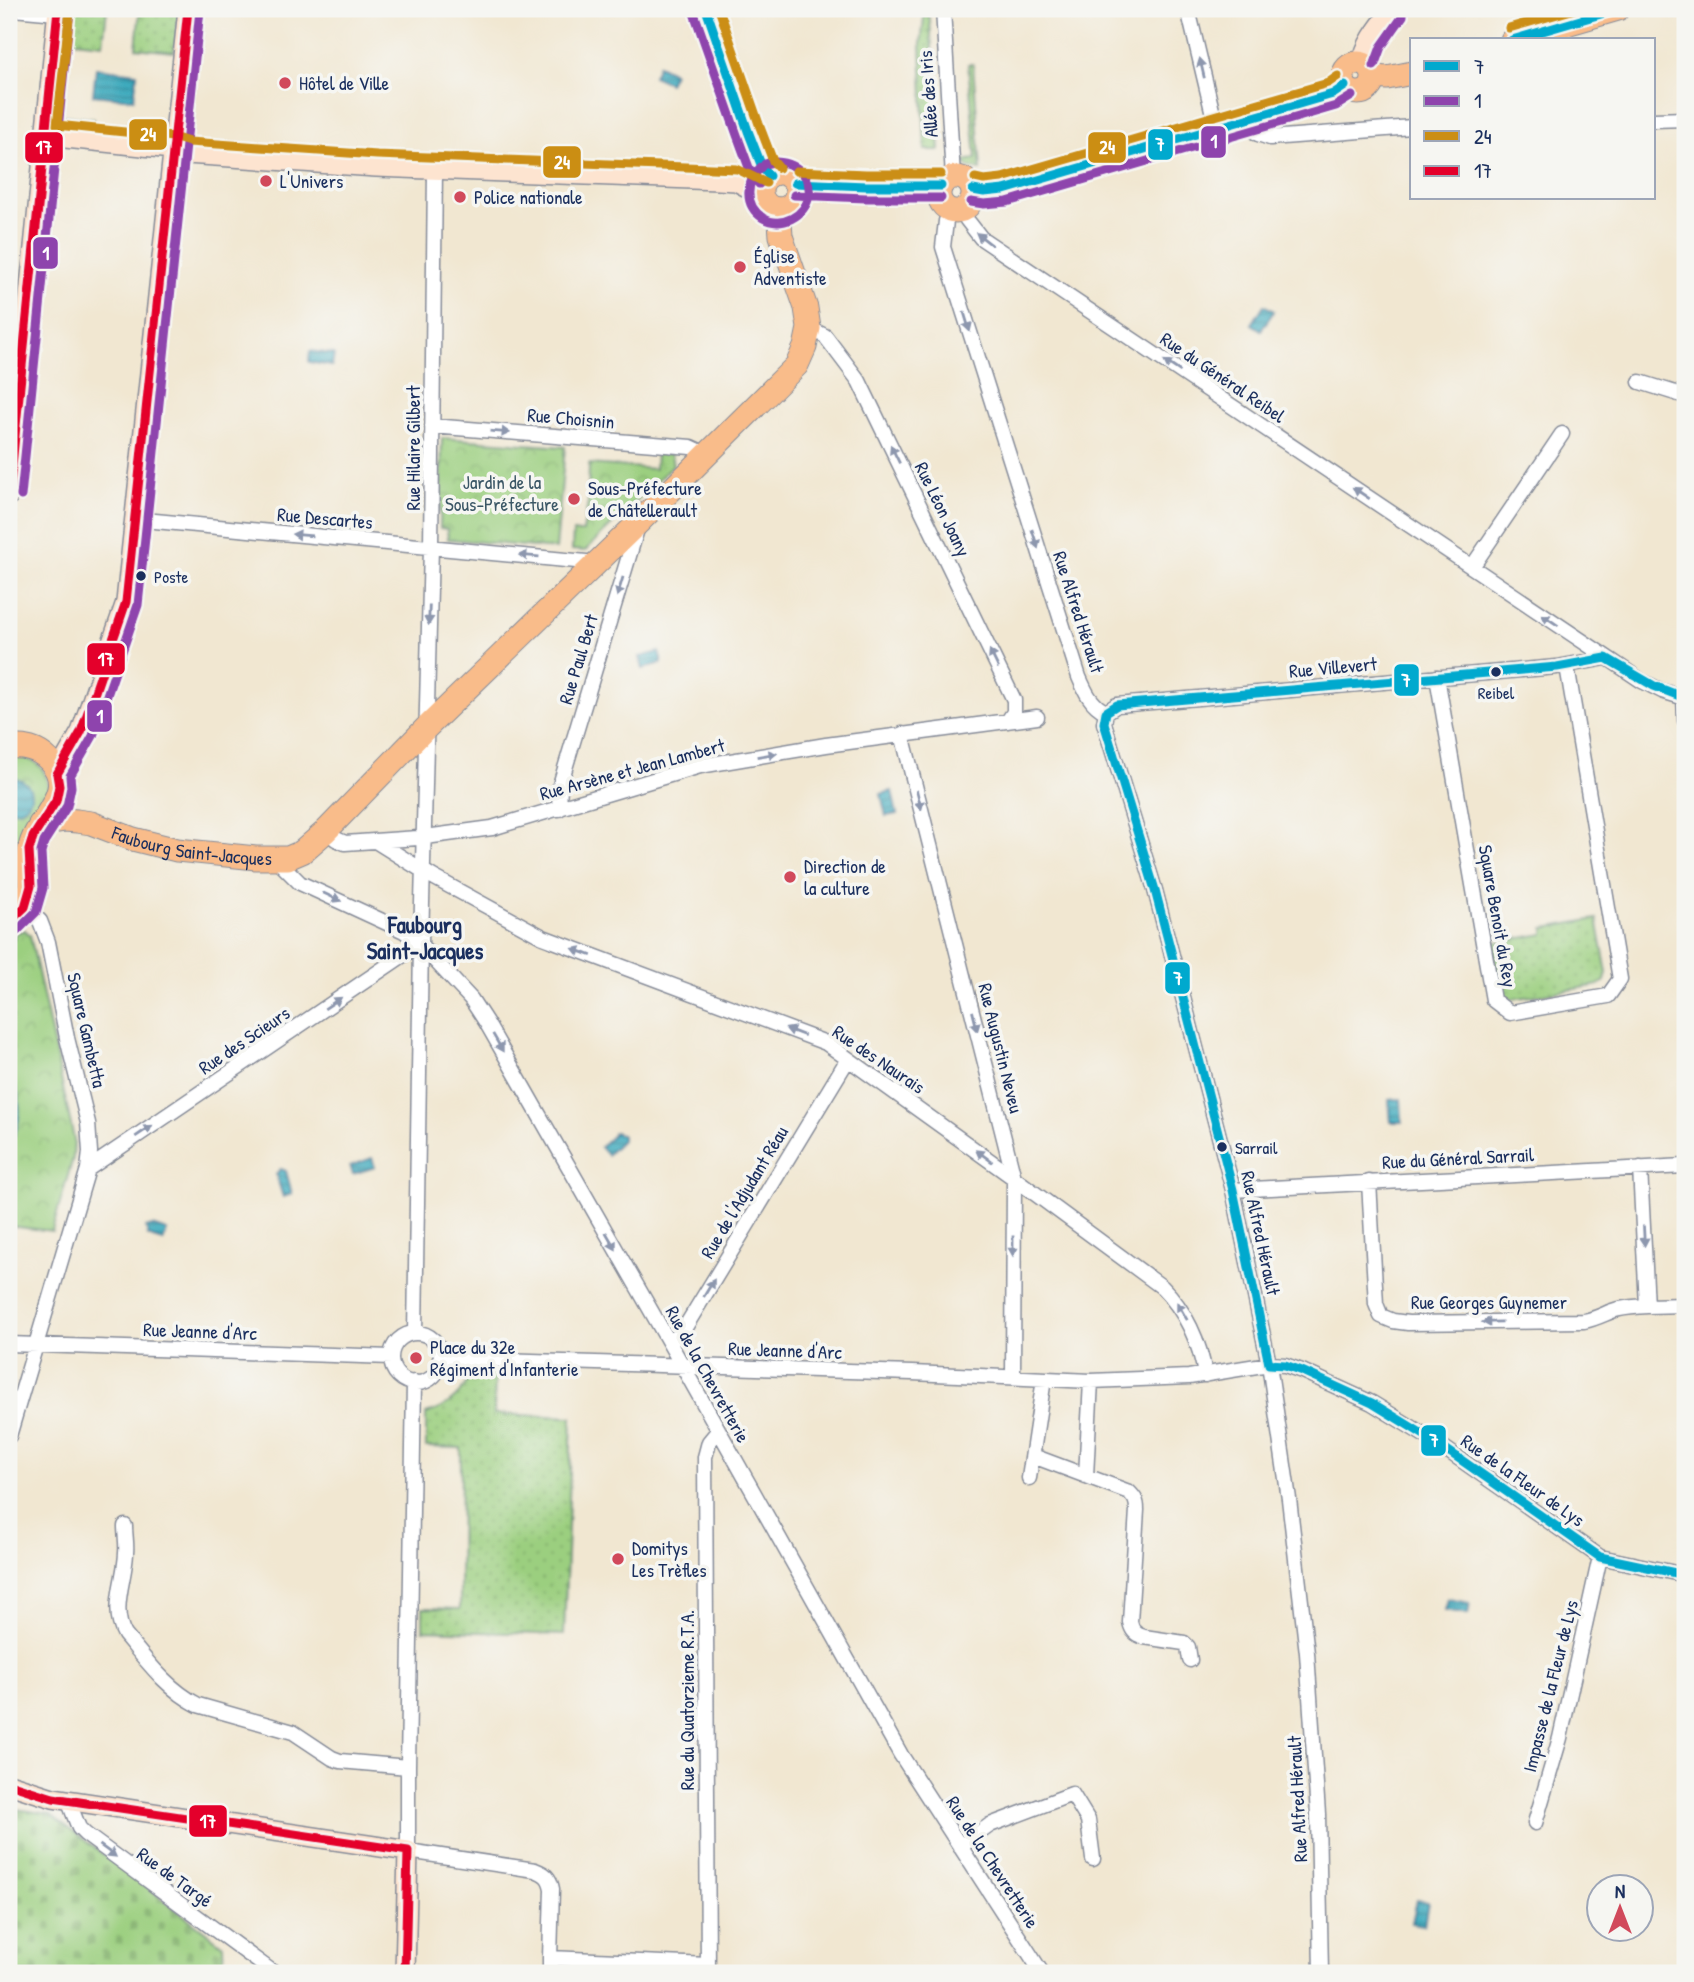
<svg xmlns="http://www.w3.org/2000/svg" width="1694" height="1982" viewBox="0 0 1694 1982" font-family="'Patrick Hand',sans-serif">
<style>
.grass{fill:url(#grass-dots);stroke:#5b7f6e;stroke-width:2}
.cemetery{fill:url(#cemetery-stones);stroke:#5b7f6e;stroke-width:2}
.park{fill:url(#park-crowns);stroke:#5b7f6e;stroke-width:2}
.water{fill:url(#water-rules);stroke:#2c6c8e;stroke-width:2}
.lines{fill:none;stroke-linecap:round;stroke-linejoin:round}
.street-casing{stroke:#868b98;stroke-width:17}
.secondary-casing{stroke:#868b98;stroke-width:22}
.primary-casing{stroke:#868b98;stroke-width:25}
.street{stroke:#fff;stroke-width:14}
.secondary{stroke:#fde4d0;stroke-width:19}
.primary{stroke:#f9bc8a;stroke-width:23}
.bus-1-casing{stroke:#f6f6f2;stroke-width:14}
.bus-2-casing{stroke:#f6f6f2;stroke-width:14}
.bus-3-casing{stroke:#f6f6f2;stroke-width:14}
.bus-4-casing{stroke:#f6f6f2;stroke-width:14}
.bus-1{stroke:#00a9ce;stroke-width:9}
.bus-2{stroke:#8e44ad;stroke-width:9}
.bus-3{stroke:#cb8e13;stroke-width:9}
.bus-4{stroke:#e4002b;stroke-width:9}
.oneway{fill:#8d97ae}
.poi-dot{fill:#d1495b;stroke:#f6f6f2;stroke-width:2.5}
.bus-dot{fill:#1b2f5e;stroke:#f6f6f2;stroke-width:2.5}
.labels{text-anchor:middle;stroke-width:7;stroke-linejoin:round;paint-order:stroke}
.bus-label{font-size:17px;fill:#1b2f5e;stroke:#f6f6f2;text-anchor:start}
.poi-label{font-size:19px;fill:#1b2f5e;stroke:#f6f6f2;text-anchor:start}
.street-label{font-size:19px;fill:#1b2f5e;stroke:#f6f6f2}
.park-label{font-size:19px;fill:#3b5766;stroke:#f6f6f2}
.quarter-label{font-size:23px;font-weight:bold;fill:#1b2f5e;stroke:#f6f6f2}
.line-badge{stroke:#f6f6f2;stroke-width:2.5}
.badge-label{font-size:19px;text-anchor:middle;font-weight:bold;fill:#fff}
</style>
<defs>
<pattern id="grass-dots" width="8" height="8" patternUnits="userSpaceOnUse" patternTransform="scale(1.75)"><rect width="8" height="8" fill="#9bcf7f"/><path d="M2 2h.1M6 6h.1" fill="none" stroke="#85b270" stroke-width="1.8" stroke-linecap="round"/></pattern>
<pattern id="cemetery-stones" width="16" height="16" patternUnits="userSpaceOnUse" patternTransform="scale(1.75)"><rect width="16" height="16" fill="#9bcf7f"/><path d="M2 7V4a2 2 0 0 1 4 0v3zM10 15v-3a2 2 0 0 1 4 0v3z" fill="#85b270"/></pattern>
<pattern id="park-crowns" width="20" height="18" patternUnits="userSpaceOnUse" patternTransform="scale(1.75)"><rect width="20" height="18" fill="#9bcf7f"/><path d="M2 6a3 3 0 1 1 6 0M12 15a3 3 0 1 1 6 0" fill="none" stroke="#85b270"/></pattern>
<pattern id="water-rules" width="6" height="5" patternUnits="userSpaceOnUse" patternTransform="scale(1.75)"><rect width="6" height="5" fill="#3eaabd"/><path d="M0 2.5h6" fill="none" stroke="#338b9d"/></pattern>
</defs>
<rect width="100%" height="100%" fill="#f6f6f2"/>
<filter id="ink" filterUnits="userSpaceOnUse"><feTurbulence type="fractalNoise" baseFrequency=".0143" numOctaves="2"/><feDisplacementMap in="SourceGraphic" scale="14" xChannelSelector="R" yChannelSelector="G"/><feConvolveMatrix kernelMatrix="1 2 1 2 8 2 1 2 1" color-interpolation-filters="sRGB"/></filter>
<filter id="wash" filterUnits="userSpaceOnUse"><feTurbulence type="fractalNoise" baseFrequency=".00686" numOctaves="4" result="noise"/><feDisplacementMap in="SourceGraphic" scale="28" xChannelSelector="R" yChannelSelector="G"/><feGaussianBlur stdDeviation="1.57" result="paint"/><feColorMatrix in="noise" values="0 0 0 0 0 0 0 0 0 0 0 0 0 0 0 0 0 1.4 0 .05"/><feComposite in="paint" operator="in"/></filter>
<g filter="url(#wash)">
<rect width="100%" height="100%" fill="#f1e7d1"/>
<path class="grass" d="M67 9H107L103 44 64 40Z
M140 9 179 13 174 52 136 48Z
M925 9H929L940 150H925L921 44Z
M1088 9H1151L1136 12 1093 15 1089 14Z
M968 64H973L981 170 968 167 963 161 976 159Z
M56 115 94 119 93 130 55 126Z
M128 123 166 127 165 137 126 133Z
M1597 919 1607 973 1605 981 1599 985 1513 999 1505 997 1501 990 1492 943 1544 934V928Z
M472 1371H495L494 1414 572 1417 564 1635 423 1630V1608L460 1609 461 1448 426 1447V1414C449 1407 464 1393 472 1371Z"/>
<path class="cemetery" d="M9 1808 50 1814 223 1945 224 1973H9Z"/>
<path class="park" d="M442 438 565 447 556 549 448 539 447 529 440 528Z
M656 453 671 454 673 465 585 551 572 550 573 532H583L588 502 589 464 655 469Z
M19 756C41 762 46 769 49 791L21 893 9 908V758Z
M25 930 30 935 74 1139 73 1158 52 1231 9 1226V947L16 933Z"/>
<path class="water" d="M658 65 674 73 669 83 653 76Z
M96 68 137 73 134 99 93 95Z
M1264 305 1274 311 1261 330 1252 324Z
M310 351 334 354 332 366 309 362Z
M659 652 662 663 643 669 640 657Z
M13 778C40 781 35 814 9 810V779Z
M892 791 897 814 886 816 881 794Z
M9 1079 12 1080C23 1099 22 1126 9 1144Z
M1401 1099 1402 1122H1391L1389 1100Z
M616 1132 617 1134 622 1135V1140L607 1155 600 1147 613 1135V1133Z
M372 1158 375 1167 353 1174 350 1166Z
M281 1169 286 1171 292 1194 283 1197 276 1175 279 1170Z
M152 1226 167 1231 163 1242 148 1236 146 1228Z
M1448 1599 1470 1603 1468 1614 1445 1610Z
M1417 1900 1428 1902 1424 1925 1412 1923Z"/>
</g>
<g filter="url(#ink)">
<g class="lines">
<defs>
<path id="street" d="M13 9 57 13
M943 9 953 177
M1188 9 1216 127
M1654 120 1685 119
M1238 121 1258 134 1270 138 1412 127
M965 208 967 220 981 238 1642 681 1662 691 1685 698
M951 210 946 221 943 247 1079 677C1085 691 1091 705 1106 712
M809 328 825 336 859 381 1014 700V712L1008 721
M1640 382 1685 396
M432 426 691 447 706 454
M134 519 597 563
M1472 567 1562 434
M1437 677 1493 1000 1510 1013 1608 996 1620 979 1567 666
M1684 698 1685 721
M1106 712 1104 723 1155 890 1233 1190 1269 1364 1289 1499 1307 1653 1318 1814 1321 1973
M1106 712 1117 705 1557 667 1606 658
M902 734 1014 1178 1013 1377
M559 809 560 785 638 526
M326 831 336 839 345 843 418 838 492 828 700 766 826 745 1037 717
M377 842 433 877 543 937 826 1043 1014 1178 1162 1287C1185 1310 1200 1342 1205 1375
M276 859 300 883 404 931 414 938 471 999 486 1022 678 1358 901 1755 1042 1973
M88 1169 421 943
M1369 1182 1376 1304 1381 1316 1393 1321 1408 1323 1584 1321C1595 1319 1602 1315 1612 1311 1623 1307 1635 1307 1647 1306L1640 1168
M1233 1190 1685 1166
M1647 1306 1685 1305
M415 1333 421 943 431 547 435 169
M391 1358a25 25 0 1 1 50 0a25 25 0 1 1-50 0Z
M670 1342 681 1334 848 1059
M9 1344 391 1357
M440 1358 912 1373 1091 1381 1189 1377 1269 1364 1285 1365 1302 1371 1372 1403 1434 1441 1600 1557 1685 1575
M414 1382 408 1767V1851L535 1870C546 1874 550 1878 552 1889L550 1958 708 1965
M9 1436 88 1169 90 1152 88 1123 67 1038 48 942 40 921 25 907
M1033 1456 1129 1492C1135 1498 1137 1501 1137 1510L1130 1622C1132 1631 1135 1634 1144 1637L1184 1643 1188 1647 1190 1660
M1086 1476 1091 1381
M1029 1478 1044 1379
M125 1526C125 1535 127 1544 126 1553 125 1581 110 1609 125 1635 147 1661 167 1689 198 1705L293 1732 332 1758 340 1761 408 1767
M68 1800 79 1828 85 1834 274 1973
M1535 1823 1560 1738 1600 1557
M960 1847 990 1825 1072 1794 1088 1820 1093 1859
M708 1971 705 1457 709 1442 718 1431
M550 1973V1958"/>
<path id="secondary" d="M1362 63C1366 42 1380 26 1393 9
M46 136 172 149 186 154 376 167 718 180 736 181 760 194
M9 495 58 9
M57 774 81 732 126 602 188 9
M9 1784 53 1798 408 1851 405 1973"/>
<g id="primary">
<path d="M706 9 748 131 762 167 769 176"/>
<path d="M1512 40 1618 9"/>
<circle cx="1358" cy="78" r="15"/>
<path d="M1374 77 1387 78 1412 73"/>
<circle cx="779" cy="191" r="18"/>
<circle cx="956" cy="194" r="17"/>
<path d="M795 183 866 186H941"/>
<path d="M973 190 984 192 1004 190 1333 94 1345 86"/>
<path d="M9 747C24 746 37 748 49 760 79 791 36 818 30 848 23 877 43 901 9 920"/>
<path id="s1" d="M40 824 65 820 77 821 91 823 133 839 177 850 256 858H288L302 852 326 831 426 728 639 522 797 365 805 347 809 328 806 308 781 236 779 209"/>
</g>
</defs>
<use href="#street" class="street-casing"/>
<use href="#secondary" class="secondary-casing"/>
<use href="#primary" class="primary-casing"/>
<use href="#street" class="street"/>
<use href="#secondary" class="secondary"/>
<use href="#primary" class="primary"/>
<defs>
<path id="bus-1" d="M706 9 748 131 762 167 769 176
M1512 40 1618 9
M795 183 866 186H941
M973 190 984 192 1004 190 1333 94 1345 86
M1685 698 1654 686 1606 658 1557 667 1117 705 1106 712 1104 723 1155 890 1233 1190 1269 1364 1285 1365 1302 1371 1372 1403 1434 1441 1600 1557 1685 1575"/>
<path id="bus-2" d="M694 13 737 135 751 173 759 184
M1374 66 1381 47 1403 16
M761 167C746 181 743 205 763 218 781 229 806 216 809 195 812 170 786 157 765 164
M794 195 866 198H941
M971 202 984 204 1007 202 1336 106 1352 96
M21 496 70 10
M17 931 36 912 43 888 41 852 44 842 67 806 71 787 70 776 93 736 138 605 200 10"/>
<path id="bus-3" d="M719 9 760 127 773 161 779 168
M70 10 57 125 173 137 189 142 377 155 737 169 766 183
M1509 28 1575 9
M796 171 866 174H941
M975 178 984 180 1002 178 1328 83 1338 76"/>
<path id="bus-4" d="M9 495 58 9
M9 922 25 907 31 886 29 850 33 837 56 801 59 786 57 774 81 732 126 602 188 9
M9 1784 53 1798 408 1851
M405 1973 408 1851"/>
</defs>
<use href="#bus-1" class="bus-1-casing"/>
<use href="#bus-2" class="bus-2-casing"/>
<use href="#bus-3" class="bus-3-casing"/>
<use href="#bus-4" class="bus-4-casing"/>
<use href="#bus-1" class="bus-1"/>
<use href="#bus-2" class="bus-2"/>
<use href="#bus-3" class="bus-3"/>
<use href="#bus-4" class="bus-4"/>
</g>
<defs><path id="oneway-solid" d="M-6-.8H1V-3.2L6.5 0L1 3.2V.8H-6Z" transform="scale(1.75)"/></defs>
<g class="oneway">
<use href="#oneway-solid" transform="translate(1202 68) rotate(-103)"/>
<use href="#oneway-solid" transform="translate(984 239) rotate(-142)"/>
<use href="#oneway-solid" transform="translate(967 322) rotate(73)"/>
<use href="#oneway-solid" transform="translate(1172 366) rotate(-146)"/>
<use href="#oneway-solid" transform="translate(500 432) rotate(5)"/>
<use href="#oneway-solid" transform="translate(895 454) rotate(-116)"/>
<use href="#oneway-solid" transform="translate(1361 493) rotate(-146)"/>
<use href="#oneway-solid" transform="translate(302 535) rotate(-175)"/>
<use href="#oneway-solid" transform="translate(1035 539) rotate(72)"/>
<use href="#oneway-solid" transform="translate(529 556) rotate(-175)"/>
<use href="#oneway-solid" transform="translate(620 587) rotate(107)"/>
<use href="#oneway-solid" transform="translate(429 615) rotate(92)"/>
<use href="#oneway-solid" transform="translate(1550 620) rotate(-146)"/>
<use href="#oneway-solid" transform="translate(994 659) rotate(-116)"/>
<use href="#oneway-solid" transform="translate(767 755) rotate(-9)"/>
<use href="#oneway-solid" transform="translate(919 800) rotate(76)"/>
<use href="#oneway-solid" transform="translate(332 897) rotate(25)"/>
<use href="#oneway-solid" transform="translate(582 952) rotate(-159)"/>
<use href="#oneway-solid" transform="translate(333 1003) rotate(-34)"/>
<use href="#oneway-solid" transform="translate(975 1021) rotate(76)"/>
<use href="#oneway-solid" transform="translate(795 1032) rotate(-159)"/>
<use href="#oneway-solid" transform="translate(498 1043) rotate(60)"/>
<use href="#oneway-solid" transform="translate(144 1131) rotate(-34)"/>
<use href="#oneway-solid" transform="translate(984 1156) rotate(-144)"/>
<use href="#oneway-solid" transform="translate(1644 1236) rotate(87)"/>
<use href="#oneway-solid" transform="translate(611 1241) rotate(60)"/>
<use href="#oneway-solid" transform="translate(1013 1246) rotate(90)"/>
<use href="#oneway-solid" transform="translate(709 1288) rotate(-59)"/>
<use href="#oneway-solid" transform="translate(1182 1311) rotate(-120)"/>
<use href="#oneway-solid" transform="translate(1492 1322) rotate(179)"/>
<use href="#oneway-solid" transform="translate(108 1851) rotate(36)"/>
</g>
</g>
<g class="poi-dot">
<circle cx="285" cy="83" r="7"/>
<circle cx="266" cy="181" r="7"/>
<circle cx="460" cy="197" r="7"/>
<circle cx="740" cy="267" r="7"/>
<circle cx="574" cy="499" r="7"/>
<circle cx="790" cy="877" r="7"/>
<circle cx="416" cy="1358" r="7"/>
<circle cx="618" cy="1559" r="7"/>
</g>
<g class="bus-dot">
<circle cx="141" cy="576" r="6"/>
<circle cx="1496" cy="672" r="6"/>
<circle cx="1222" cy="1147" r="6"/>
</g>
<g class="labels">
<g class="bus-label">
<text x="154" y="583">Poste</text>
<text x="1496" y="699" text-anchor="middle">Reibel</text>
<text x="1235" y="1154">Sarrail</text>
</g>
<g class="poi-label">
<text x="299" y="90">Hôtel de Ville</text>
<text x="280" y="188">L'Univers</text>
<text x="474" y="204">Police nationale</text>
<text x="754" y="263">Église<tspan x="754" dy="22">Adventiste</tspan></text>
<text x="588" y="495">Sous-Préfecture<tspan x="588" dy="22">de Châtellerault</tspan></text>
<text x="804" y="873">Direction de<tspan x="804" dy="22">la culture</tspan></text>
<text x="430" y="1354">Place du 32e<tspan x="430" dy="22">Régiment d'Infanterie</tspan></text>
<text x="632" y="1555">Domitys<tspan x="632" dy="22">Les Trèfles</tspan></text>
</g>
<g class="street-label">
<text transform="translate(928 94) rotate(-94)" y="7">Allée des Iris</text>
<text transform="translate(1223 377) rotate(34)" y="7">Rue du Général Reibel</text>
<text transform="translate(571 418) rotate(5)" y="7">Rue Choisnin</text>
<text transform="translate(413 448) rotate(-90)" y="7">Rue Hilaire Gilbert</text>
<text transform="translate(943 509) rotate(64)" y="7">Rue Léon Joany</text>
<text transform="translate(325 518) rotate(5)" y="7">Rue Descartes</text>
<text transform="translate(1079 612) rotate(72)" y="7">Rue Alfred Hérault</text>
<text transform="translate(578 659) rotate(-73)" y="7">Rue Paul Bert</text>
<text transform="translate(1333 667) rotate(-5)" y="7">Rue Villevert</text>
<text transform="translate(632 769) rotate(-15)" y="7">Rue Arsène et Jean Lambert</text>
<text dy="7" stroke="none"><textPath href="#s1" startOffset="156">Faubourg Saint-Jacques</textPath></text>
<text transform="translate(1498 916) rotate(80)" y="7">Square Benoit du Rey</text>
<text transform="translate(87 1030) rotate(77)" y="7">Square Gambetta</text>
<text transform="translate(244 1040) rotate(-34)" y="7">Rue des Scieurs</text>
<text transform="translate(1001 1048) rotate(76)" y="7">Rue Augustin Neveu</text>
<text transform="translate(879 1059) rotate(34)" y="7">Rue des Naurais</text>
<text transform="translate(1458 1158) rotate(-3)" y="7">Rue du Général Sarrail</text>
<text transform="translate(744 1192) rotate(-59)" y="7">Rue de l'Adjudant Réau</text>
<text transform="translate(1261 1233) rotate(78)" y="7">Rue Alfred Hérault</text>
<text x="1489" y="1309">Rue Georges Guynemer</text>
<text transform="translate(200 1331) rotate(2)" y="7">Rue Jeanne d'Arc</text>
<text transform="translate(785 1350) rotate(2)" y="7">Rue Jeanne d'Arc</text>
<text transform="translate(708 1374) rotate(61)" y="7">Rue de la Chevretterie</text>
<text transform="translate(1523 1480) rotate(35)" y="7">Rue de la Fleur de Lys</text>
<text transform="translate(1550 1686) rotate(-76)" y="7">Impasse de la Fleur de Lys</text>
<text transform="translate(687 1700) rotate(-90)" y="7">Rue du Quatorzieme R.T.A.</text>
<text transform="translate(1297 1799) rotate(-93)" y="7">Rue Alfred Hérault</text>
<text transform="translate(993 1862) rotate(57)" y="7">Rue de la Chevretterie</text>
<text transform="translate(175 1877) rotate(36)" y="7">Rue de Targé</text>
</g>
<g class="park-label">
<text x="502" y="489">Jardin de la<tspan x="502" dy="22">Sous-Préfecture</tspan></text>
</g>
<g class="quarter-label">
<text x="425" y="933">Faubourg<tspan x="425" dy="26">Saint-Jacques</tspan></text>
</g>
</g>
<g class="line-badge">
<rect x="128" y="118" width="40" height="33" rx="7" fill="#cb8e13"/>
<rect x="1200" y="125" width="27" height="34" rx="7" fill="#8e44ad"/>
<rect x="1147" y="128" width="27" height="33" rx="7" fill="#00a9ce"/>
<rect x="1087" y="131" width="40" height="33" rx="7" fill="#cb8e13"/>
<rect x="24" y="131" width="40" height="33" rx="7" fill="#e4002b"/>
<rect x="542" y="145" width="40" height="34" rx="7" fill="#cb8e13"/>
<rect x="32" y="236" width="27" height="34" rx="7" fill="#8e44ad"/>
<rect x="86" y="642" width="40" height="34" rx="7" fill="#e4002b"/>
<rect x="1393" y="663" width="27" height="34" rx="7" fill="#00a9ce"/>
<rect x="86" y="699" width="27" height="34" rx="7" fill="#8e44ad"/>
<rect x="1164" y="961" width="27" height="34" rx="7" fill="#00a9ce"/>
<rect x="1420" y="1424" width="27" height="33" rx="7" fill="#00a9ce"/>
<rect x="188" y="1804" width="40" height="34" rx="7" fill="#e4002b"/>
</g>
<g class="badge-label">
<text x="148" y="141">24</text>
<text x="1214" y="148">1</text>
<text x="1160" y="151">7</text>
<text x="1107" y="154">24</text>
<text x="44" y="154">17</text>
<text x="562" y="169">24</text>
<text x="46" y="260">1</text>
<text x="106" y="666">17</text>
<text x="1406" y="687">7</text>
<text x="100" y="723">1</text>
<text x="1178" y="985">7</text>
<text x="1434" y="1447">7</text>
<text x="208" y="1828">17</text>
</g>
<rect width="1694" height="1982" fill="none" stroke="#f6f6f2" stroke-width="35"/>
<rect x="1410" y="38" width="245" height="161" fill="#f6f6f2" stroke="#9ea6b7" stroke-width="2"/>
<rect x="1424" y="61" width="35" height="10" fill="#00a9ce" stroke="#9ea6b7" stroke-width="2"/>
<text x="1474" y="74" font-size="21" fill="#1b2f5e">7</text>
<rect x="1424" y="96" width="35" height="10" fill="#8e44ad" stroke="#9ea6b7" stroke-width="2"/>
<text x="1474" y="108" font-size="21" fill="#1b2f5e">1</text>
<rect x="1424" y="131" width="35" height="10" fill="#cb8e13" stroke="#9ea6b7" stroke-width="2"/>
<text x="1474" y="144" font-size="21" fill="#1b2f5e">24</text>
<rect x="1424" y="166" width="35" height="10" fill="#e4002b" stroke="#9ea6b7" stroke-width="2"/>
<text x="1474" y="178" font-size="21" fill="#1b2f5e">17</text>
<g transform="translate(1620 1908)"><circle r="33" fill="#f6f6f2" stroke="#9ea6b7" stroke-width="2"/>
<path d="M0-5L12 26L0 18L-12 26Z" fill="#d1495b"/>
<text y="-10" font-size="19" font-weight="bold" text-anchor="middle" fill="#1b2f5e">N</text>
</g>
</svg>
